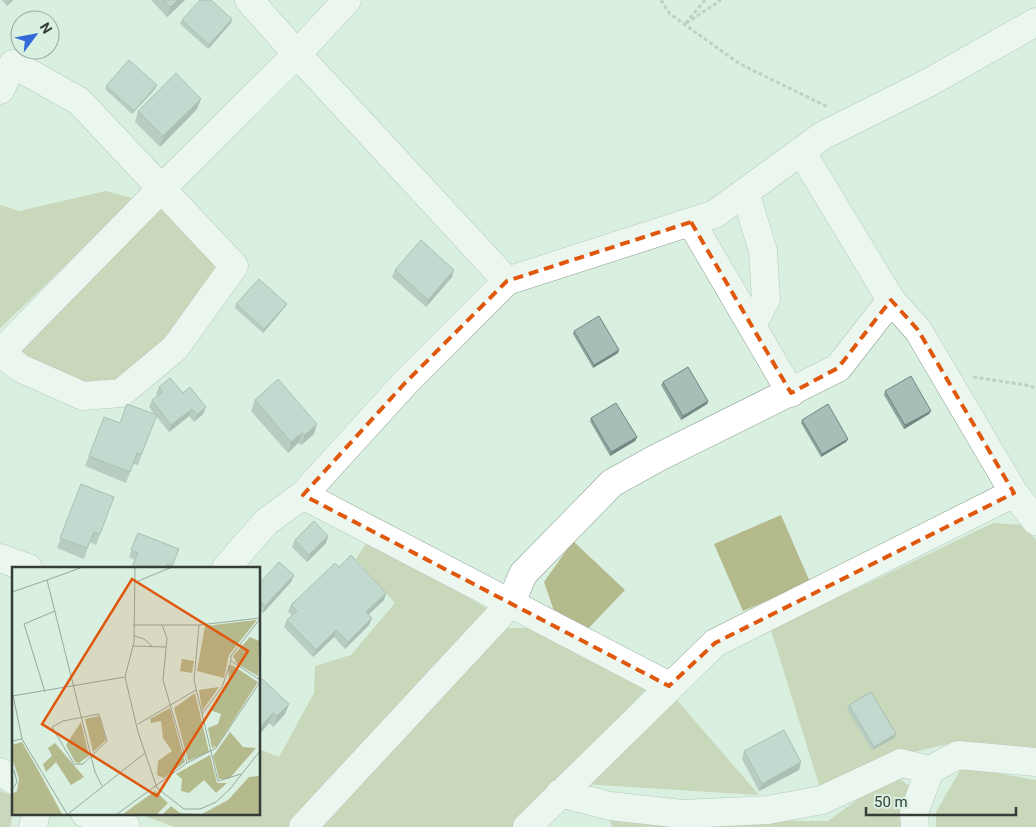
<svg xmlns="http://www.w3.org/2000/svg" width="1036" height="827" viewBox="0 0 1036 827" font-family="Roboto,sans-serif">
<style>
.green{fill:#b5ba8d}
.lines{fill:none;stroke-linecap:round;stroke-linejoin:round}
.minor-casing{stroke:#8b9f91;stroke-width:29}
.path{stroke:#9daea3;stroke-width:3;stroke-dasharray:4 2.5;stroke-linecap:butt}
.minor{stroke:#fff;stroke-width:28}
.wall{fill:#8ea49e}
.shaded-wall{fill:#748681}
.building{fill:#a5bfb8;stroke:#748681}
.marked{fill:none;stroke:#df580e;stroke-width:4;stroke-dasharray:10 6;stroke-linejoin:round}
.inset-road{fill:none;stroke:#97a89c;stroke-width:1}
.view{fill:#df580e;fill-opacity:0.15;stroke:#df580e;stroke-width:2.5}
.inset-edge{fill:none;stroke:#343d37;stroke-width:2.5}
</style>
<rect width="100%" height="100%" fill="#d9efe0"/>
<path class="green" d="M106 191 136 199 0 328V205L19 211Z
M160 207 221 270 166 343 120 386 71 380 18 353Z
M781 515 810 582 743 611 714 544Z
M993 523 1023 525 1036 540V752L952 743 888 758 820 788 771 630Z
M368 540 491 611 290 827H174L137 813H259V749L279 757 314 693 315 666 351 655 395 603 356 559Z
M573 541 625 590 585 632 554 611 544 582Z
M507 628H541L648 687 514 827H318Z
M676 699 759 795 582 784Z
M962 767 1036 780V827H936V812Z
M893 774 912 788 904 827H612L610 820 828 821Z
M0 791 14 796V807L10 827H0Z"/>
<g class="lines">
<defs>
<path id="minor" d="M249 0 297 54 507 281
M0 90 13 64 79 101 234 266 175 348 121 393 83 396 20 368 0 352
M801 151 891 300 918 330 1014 493
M745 192 763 251 766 299 752 326
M691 222 791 393
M0 353 161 189 297 54 347 0
M303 495 669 686
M0 558 28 568
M226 568 266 522 303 495 405 383 507 281 715 214 822 136 928 83 1036 22
M0 772 14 780
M560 793 610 806 682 814 768 810 822 800 901 763 930 770
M85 813 126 827
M33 827 36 813
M303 827 511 603 523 574 612 483 657 458 838 368 891 300
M527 827 715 643 1014 493 1036 521
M915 827 914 812 930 770 958 755 1036 762"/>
</defs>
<use href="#minor" class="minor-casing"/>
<path class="path" d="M661 0 670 14 740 64 828 107
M705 0 685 24 721 0
M973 377 1026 385 1036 388"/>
<use href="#minor" class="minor"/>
</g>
<path class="wall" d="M2 0H13L7 6Z
M151 0H185L167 17Z
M182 20 231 23 208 49 180 24Z
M106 86 155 89 132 114 105 89Z
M197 109 160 147 135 122 138 111Z
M395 270 452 277 426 307 392 277Z
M236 304H287L285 307 263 333 235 308Z
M574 331 618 353 593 368 573 334Z
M663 382 708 401 707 404 681 420 661 385Z
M159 387 183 393 203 414 194 422 189 416 169 432 156 416 138 465 133 464 126 483 85 466 104 417 120 423 155 415 149 407 152 400 158 396 156 394Z
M885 391 931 411 929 414 904 429 884 395Z
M255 400 314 434 301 445 298 443 288 453 251 411Z
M591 418 637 437 635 441 610 456 590 421Z
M802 420 848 439 846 442 821 457 801 423Z
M81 484 114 497 96 545 90 542 84 559 57 548Z
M138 533 179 549 171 568H132L135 560 129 557Z
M328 536 326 543 307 562 292 547 295 540Z
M294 575 291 582 263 613 259 610V584Z
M384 600 368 614 369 625 345 649 334 637 313 657 284 627 287 620 292 615 288 612 291 605Z
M259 676 289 704 285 714 273 727 269 723 259 735Z
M849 705 894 738 872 750 847 709Z
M744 751 801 762 799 770 759 791 742 759Z"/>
<path class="shaded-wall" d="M10 0H13L7 6Z
M178 0H185L167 17 170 7Z
M232 19 231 23 208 49 209 45Z
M157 85 155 89 132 114 134 111Z
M201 99 197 109 160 147 163 136Z
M454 270 452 277 426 307 428 300Z
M287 304 285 307 263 333 264 329Z
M619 350 618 353 593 368 594 365Z
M708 401 707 404 681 420 683 416Z
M206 407 203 414 194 422 197 415Z
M192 409 189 416 169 432 171 425Z
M931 411 929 414 904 429 905 425Z
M317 424 314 434 301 445 305 435Z
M302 433 298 443 288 453 291 442Z
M637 437 635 441 610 456 611 452Z
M848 439 846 442 821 457 822 454Z
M328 536 326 543 307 562 309 555Z
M294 575 291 582 263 613 265 606Z
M386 593 384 600 364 619 366 612Z
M372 618 369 625 345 649 348 642Z
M336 630 334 637 313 657 316 650Z
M289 704 285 714 273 727 277 716Z
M273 713 269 723 259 735 260 727Z
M896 734 894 738 872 750 874 747Z
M801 762 799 770 759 791 762 784Z"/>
<path class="building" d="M164 0H178L170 7Z
M200 0H211L232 19 209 45 182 20Z
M129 60 157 85 134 111 106 86Z
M176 73 201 99 163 136 138 111Z
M421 240 454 270 428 300 395 270Z
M259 279 287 304 264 329 236 304Z
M599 316 619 350 594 365 574 331Z
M688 367 708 401 683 416 663 382Z
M911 376 931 411 905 425 885 391Z
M170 378 183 393 190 387 206 407 197 415 192 409 171 425 152 400 163 392 159 387Z
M278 379 317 424 305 435 302 433 291 442 255 400Z
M616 403 637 437 611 452 591 418Z
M127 404 157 415 141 455 137 453 130 472 89 456 104 417 120 423Z
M828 404 848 439 822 454 802 420Z
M81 484 114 497 100 534 94 532 87 548 60 538Z
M314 521 328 536 309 555 295 540Z
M138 533 179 549 172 566 167 564 166 568H137L132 567 138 553 131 550Z
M351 555 386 593 366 612 372 618 348 642 336 630 316 650 287 620 297 611 291 605 335 563 339 567Z
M279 562 294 575 265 606 259 600V584Z
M259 676 289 704 277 716 273 713 260 727 259 726Z
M871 692 896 734 874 747 849 705Z
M784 730 801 762 762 784 744 751Z"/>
<path d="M0 0H1036V827H0ZM691 222 791 393 838 368 891 300 918 330 1014 493 715 643 669 686 303 495 405 383 507 281Z" fill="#d9efe0" fill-opacity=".55" fill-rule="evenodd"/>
<path class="marked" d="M691 222 791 393 838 368 891 300 918 330 1014 493 715 643 669 686 303 495 405 383 507 281Z"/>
<g transform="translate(12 567)">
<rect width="248" height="248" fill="#d9efe0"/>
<path d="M245 53 217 88 212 111 185 104 193 59ZM238 70 247 74 246 109 225 97 221 89ZM170 92 182 94 180 106 168 104ZM220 98 246 115 205 179 200 181 196 161 206 157 209 147 198 143 217 113 216 99ZM207 120 190 144 187 123ZM183 126 197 185 176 194 162 141ZM158 141 173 195 152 211 145 208 146 194 160 184 151 171 149 154 139 156 138 152ZM87 149 94 173 81 185 73 152ZM69 155 77 189 67 196 63 195 54 178ZM218 165 231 180 244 181 217 212H207L201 189ZM10 175 30 210 50 247H0V227L5 224 7 212 0 191V178ZM43 176 72 210 59 218 44 195 34 205 31 197 40 189 36 181ZM198 188 205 216H215L204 226 192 213 177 226 169 224 170 212 164 207ZM247 209V247H151L159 239 168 246 190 247 216 233 237 210ZM143 224 156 236 145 247H111Z" fill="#b5ba8d"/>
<path class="inset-road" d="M71 0 35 13 83 205 90 219M123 0 122 75 113 110 126 165 145 221 172 242H188L204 235 218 222 248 184M124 15 160 0M0 25 35 13M248 52 219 89V94L248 113M121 58H187M122 69 132 72 141 80M121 79 154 80M0 123 10 172 0 174M33 125 12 57 43 44M0 129 113 110M87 147 95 174 71 197H62L40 160 51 154ZM190 147 210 120 219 94M126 157 184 123M10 172 55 247M175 196 204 181 248 115M229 207 206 214 182 113 187 58 248 51M0 223 5 215 2 203M56 247 133 186M105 247 175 196 151 113 155 71 150 58"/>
<path class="view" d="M120 12 236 84 145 229 30 157Z"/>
<rect width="248" height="248" class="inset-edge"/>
</g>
<g transform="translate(35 35) rotate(58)"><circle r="24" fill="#d9efe0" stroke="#97a89c"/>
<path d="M0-4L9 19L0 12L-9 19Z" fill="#3469d8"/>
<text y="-8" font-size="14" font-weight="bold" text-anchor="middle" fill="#343d37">N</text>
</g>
<path d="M866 807v8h150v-8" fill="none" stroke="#343d37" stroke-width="2.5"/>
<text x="874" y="807" font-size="15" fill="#343d37" stroke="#d9efe0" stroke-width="4" paint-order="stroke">50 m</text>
</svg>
